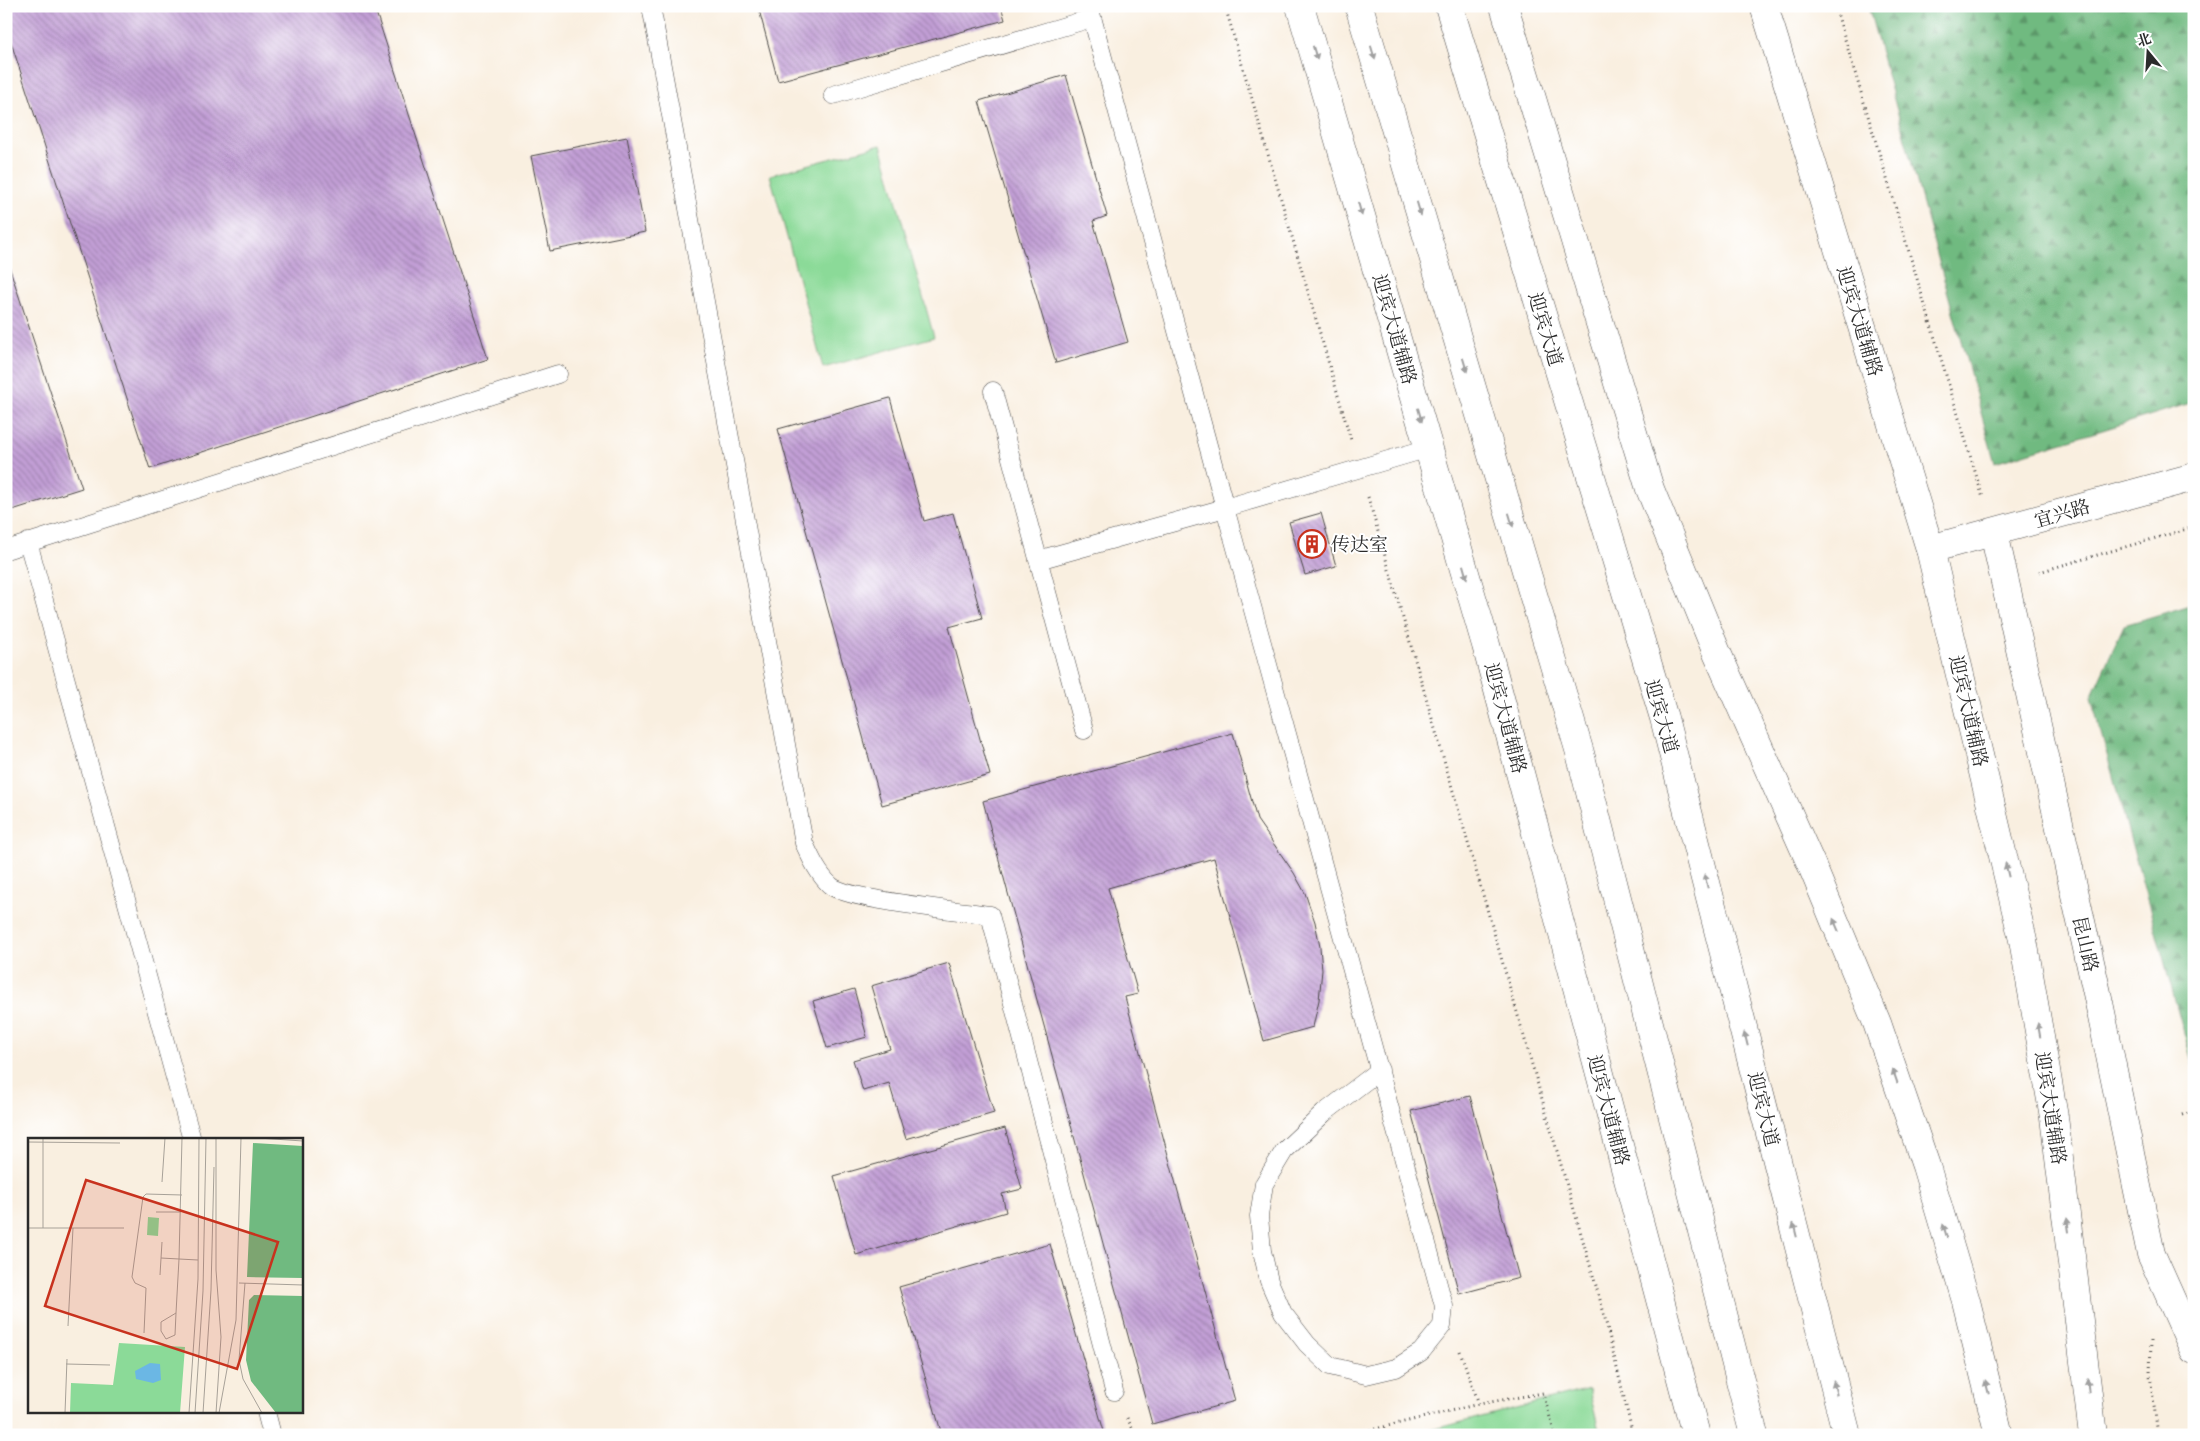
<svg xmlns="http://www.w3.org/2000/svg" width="2200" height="1441" viewBox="0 0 2200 1441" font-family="Vollkorn,'Noto Serif SC',serif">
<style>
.green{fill:#8bda98;stroke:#5b8262}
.forest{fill:url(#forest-firs);stroke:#4e7256}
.building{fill:url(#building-back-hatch)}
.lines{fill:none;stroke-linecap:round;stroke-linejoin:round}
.service-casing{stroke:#4a4846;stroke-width:19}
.minor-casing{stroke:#4a4846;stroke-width:29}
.primary-casing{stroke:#4a4846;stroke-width:29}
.trunk-casing{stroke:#4a4846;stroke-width:29}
.path{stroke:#4a4846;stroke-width:3;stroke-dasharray:1 4;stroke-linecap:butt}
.service{stroke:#fff;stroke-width:18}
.minor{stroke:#fff;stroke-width:28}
.primary{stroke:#fff;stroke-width:28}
.trunk{stroke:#fff;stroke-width:28}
.oneway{fill:#a0a0a0}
.labels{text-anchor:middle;stroke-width:4;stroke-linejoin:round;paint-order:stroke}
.street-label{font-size:19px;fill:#2b2b2b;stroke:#fff}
.poi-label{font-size:19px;fill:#2b2b2b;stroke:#fff;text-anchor:start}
.inset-road{fill:none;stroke:#a7a198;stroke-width:1}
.view{fill:#c8321e;fill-opacity:0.15;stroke:#c8321e;stroke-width:2.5}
.inset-edge{fill:none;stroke:#2b2b2b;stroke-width:2.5}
</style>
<defs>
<pattern id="forest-firs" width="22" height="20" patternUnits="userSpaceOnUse" patternTransform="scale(1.25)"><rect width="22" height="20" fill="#70ba80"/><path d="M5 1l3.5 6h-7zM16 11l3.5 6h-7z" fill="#5c9769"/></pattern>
<pattern id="building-back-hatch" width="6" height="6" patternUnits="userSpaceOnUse" patternTransform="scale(1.25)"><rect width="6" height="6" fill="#c29fd6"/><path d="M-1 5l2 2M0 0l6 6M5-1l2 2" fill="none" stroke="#9e82ae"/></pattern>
</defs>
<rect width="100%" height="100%" fill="#fff"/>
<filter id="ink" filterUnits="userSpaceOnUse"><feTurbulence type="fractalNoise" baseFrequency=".02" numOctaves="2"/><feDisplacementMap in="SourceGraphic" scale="10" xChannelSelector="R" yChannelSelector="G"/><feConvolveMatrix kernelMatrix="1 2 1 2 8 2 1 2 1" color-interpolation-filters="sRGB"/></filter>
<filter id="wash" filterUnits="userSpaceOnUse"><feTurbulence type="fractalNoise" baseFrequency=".0096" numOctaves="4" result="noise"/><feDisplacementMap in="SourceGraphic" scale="20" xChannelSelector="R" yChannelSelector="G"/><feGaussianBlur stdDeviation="1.12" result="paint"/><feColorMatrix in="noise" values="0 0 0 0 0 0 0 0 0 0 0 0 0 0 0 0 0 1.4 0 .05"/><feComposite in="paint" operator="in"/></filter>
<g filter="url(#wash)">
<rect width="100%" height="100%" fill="#f9efe0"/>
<path class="green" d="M881 145 934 337 823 368 770 175Z
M1589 1389 1600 1435H1412Z"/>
<path class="forest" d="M1868 6H2194V402L1995 463Z
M2194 604V1069L2091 697 2124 625Z"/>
<g id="blocks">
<path class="building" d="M6 6H374L488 359 150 469 6 27Z
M758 6H1001L1005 20 778 81Z
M1066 75 1107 216 1093 221 1128 342 1056 363 979 101Z
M627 137 645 232 550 251 531 156Z
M6 257 82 488 6 512Z
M890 398 924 521 953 513 982 618 949 627 990 775 882 805 778 429Z
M1321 513 1336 566 1305 575 1289 522Z
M1233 733 1257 820 1294 873 1305 893 1315 922 1320 947 1322 970 1319 1000 1313 1027 1264 1041 1214 858 1108 888 1138 994 1125 997 1235 1401 1152 1424 983 801Z
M949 963 994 1113 906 1139 889 1083 863 1091 853 1060 890 1049 871 986Z
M854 989 867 1037 827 1048 813 1001Z
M1470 1096 1519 1278 1459 1294 1411 1111Z
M1005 1128 1022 1189 1002 1194 1006 1212 856 1255 834 1176Z
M1050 1244 1105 1435H942L899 1287Z"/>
</g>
</g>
<g filter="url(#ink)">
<use href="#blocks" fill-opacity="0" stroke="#4a4846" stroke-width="1"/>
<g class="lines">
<defs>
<path id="service" d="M651 6 804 843C811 858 818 874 830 885 845 900 963 911 990 915L1114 1391
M1089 6 1225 508 1429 448
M833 95 1092 18
M993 391 1084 730
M28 542 192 1140
M6 550 558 374
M1038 560 1225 508 1444 1306 1442 1326 1421 1352 1396 1368 1366 1375 1330 1366 1307 1344 1283 1313 1269 1281 1262 1251 1259 1216 1264 1184 1284 1151 1324 1113 1380 1070
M266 1412 272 1435"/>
<path id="minor" d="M1994 533 2097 993 2151 1254 2194 1350
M1930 549 2194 477"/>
<path id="primary" d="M1300 6 1486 645 1696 1435
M1764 6 1930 549 2023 940 2054 1117 2093 1435"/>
<path id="trunk" d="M1359 6 1580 753 1754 1435
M1449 6 1664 718 1847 1435
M1504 6 1650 489 1717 653 1812 866 1877 1023 1926 1166 1966 1301 1999 1435"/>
</defs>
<use href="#service" class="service-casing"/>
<use href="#minor" class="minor-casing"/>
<use href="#primary" class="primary-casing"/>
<use href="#trunk" class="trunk-casing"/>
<path class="path" d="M1225 6 1351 440
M1835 6 1983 498
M1368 497 1603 1310 1633 1435
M2039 572 2194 527
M2182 1115 2194 1111
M2151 1341 2150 1375 2158 1435
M1460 1351 1479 1404 1543 1393 1555 1435
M1127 1418 1136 1435
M1350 1435 1479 1404"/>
<use href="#service" class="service"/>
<use href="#minor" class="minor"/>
<use href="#primary" class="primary"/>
<use href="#trunk" class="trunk"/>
</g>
<defs><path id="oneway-solid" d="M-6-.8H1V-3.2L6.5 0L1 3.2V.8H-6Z" transform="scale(1.25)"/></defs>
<g class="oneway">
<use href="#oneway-solid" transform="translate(1315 53) rotate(73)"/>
<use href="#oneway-solid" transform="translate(1373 53) rotate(73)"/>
<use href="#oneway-solid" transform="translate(1360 209) rotate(74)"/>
<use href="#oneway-solid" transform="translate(1419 209) rotate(73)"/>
<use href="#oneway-solid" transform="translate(1465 365) rotate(73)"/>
<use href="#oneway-solid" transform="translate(1420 415) rotate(74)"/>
<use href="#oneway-solid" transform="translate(1511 520) rotate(73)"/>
<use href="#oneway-solid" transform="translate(1465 572) rotate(74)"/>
<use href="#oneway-solid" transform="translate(2007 870) rotate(-103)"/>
<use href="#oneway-solid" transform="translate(1706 881) rotate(-104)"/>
<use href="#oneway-solid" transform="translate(1836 925) rotate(-113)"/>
<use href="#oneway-solid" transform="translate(2039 1030) rotate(-100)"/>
<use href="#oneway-solid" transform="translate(1746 1039) rotate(-104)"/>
<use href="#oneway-solid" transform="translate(1895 1076) rotate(-109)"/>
<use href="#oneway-solid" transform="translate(2068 1225) rotate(-98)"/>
<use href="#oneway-solid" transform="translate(1795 1230) rotate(-104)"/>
<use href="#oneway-solid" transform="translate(1945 1231) rotate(-107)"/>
<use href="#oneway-solid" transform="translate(2088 1386) rotate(-96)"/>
<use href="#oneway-solid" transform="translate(1987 1387) rotate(-104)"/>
<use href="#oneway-solid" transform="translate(1835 1388) rotate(-104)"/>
</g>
</g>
<defs>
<symbol id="building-ring" viewBox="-11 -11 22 22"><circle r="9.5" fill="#fff" stroke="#c8321e" stroke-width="1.5"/><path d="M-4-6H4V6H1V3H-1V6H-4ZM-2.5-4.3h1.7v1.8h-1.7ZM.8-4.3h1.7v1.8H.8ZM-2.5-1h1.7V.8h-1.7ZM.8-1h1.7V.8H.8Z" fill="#c8321e"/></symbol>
</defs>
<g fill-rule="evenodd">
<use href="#building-ring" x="1296" y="528" width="32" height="32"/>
</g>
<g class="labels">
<g class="street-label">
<text transform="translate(1860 321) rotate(73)" y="7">迎宾大道辅路</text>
<text transform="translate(1395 329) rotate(74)" y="7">迎宾大道辅路</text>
<text transform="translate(1546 329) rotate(73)" y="7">迎宾大道</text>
<text transform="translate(2062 513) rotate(-16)" y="7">宜兴路</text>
<text transform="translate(1969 711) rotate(77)" y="7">迎宾大道辅路</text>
<text transform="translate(1662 716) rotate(74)" y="7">迎宾大道</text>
<text transform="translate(1506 718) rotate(75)" y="7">迎宾大道辅路</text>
<text transform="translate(2086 944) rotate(77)" y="7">昆山路</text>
<text transform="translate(2051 1108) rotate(81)" y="7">迎宾大道辅路</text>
<text transform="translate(1764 1109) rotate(76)" y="7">迎宾大道</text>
<text transform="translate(1609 1110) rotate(75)" y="7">迎宾大道辅路</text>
</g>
<g class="poi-label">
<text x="1331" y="551">传达室</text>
</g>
</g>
<g transform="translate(28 1138)">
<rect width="275" height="275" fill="#f9efe0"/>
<path d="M120 79 131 80 130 98 119 97ZM91 205 157 209 152 275H42L43 245 85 247Z" fill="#8bda98"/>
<path d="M225 5 275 8V140L219 139ZM226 157 275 158V275H248L223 243 218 222 221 162Z" fill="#70ba80"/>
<path d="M122 225 132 226 133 242 125 245 108 241 107 233Z" fill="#6bb7e4"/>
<path class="inset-road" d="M15 0V90M154 0 151 121 170 122M188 0V132L193 199 188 275M230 0 275 3M0 4 92 5M134 44 137 0M128 74H153M0 90H96M133 120 151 121 148 175 147 197 138 201 133 193V184L148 175M132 137 134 104M211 145 275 147M217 145 211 222 215 241 234 275M40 188 45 90M116 195 118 150 107 145 104 139 115 59 118 56 154 57M38 226 82 227M37 275 39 221M161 275 170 141 171 0M167 275 175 153 178 0M175 275 183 152 186 29M191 275 208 182 213 0"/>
<path class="view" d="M58 42 250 104 209 231 17 168Z"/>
<rect width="275" height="275" class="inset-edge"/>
</g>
<rect width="2200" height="1441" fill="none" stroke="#fff" stroke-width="25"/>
<g transform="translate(2148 52) rotate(342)" stroke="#ffffff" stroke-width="4" paint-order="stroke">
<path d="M0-4L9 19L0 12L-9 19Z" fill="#2b2b2b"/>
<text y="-8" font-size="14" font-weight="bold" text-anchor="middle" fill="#2b2b2b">北</text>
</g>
</svg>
